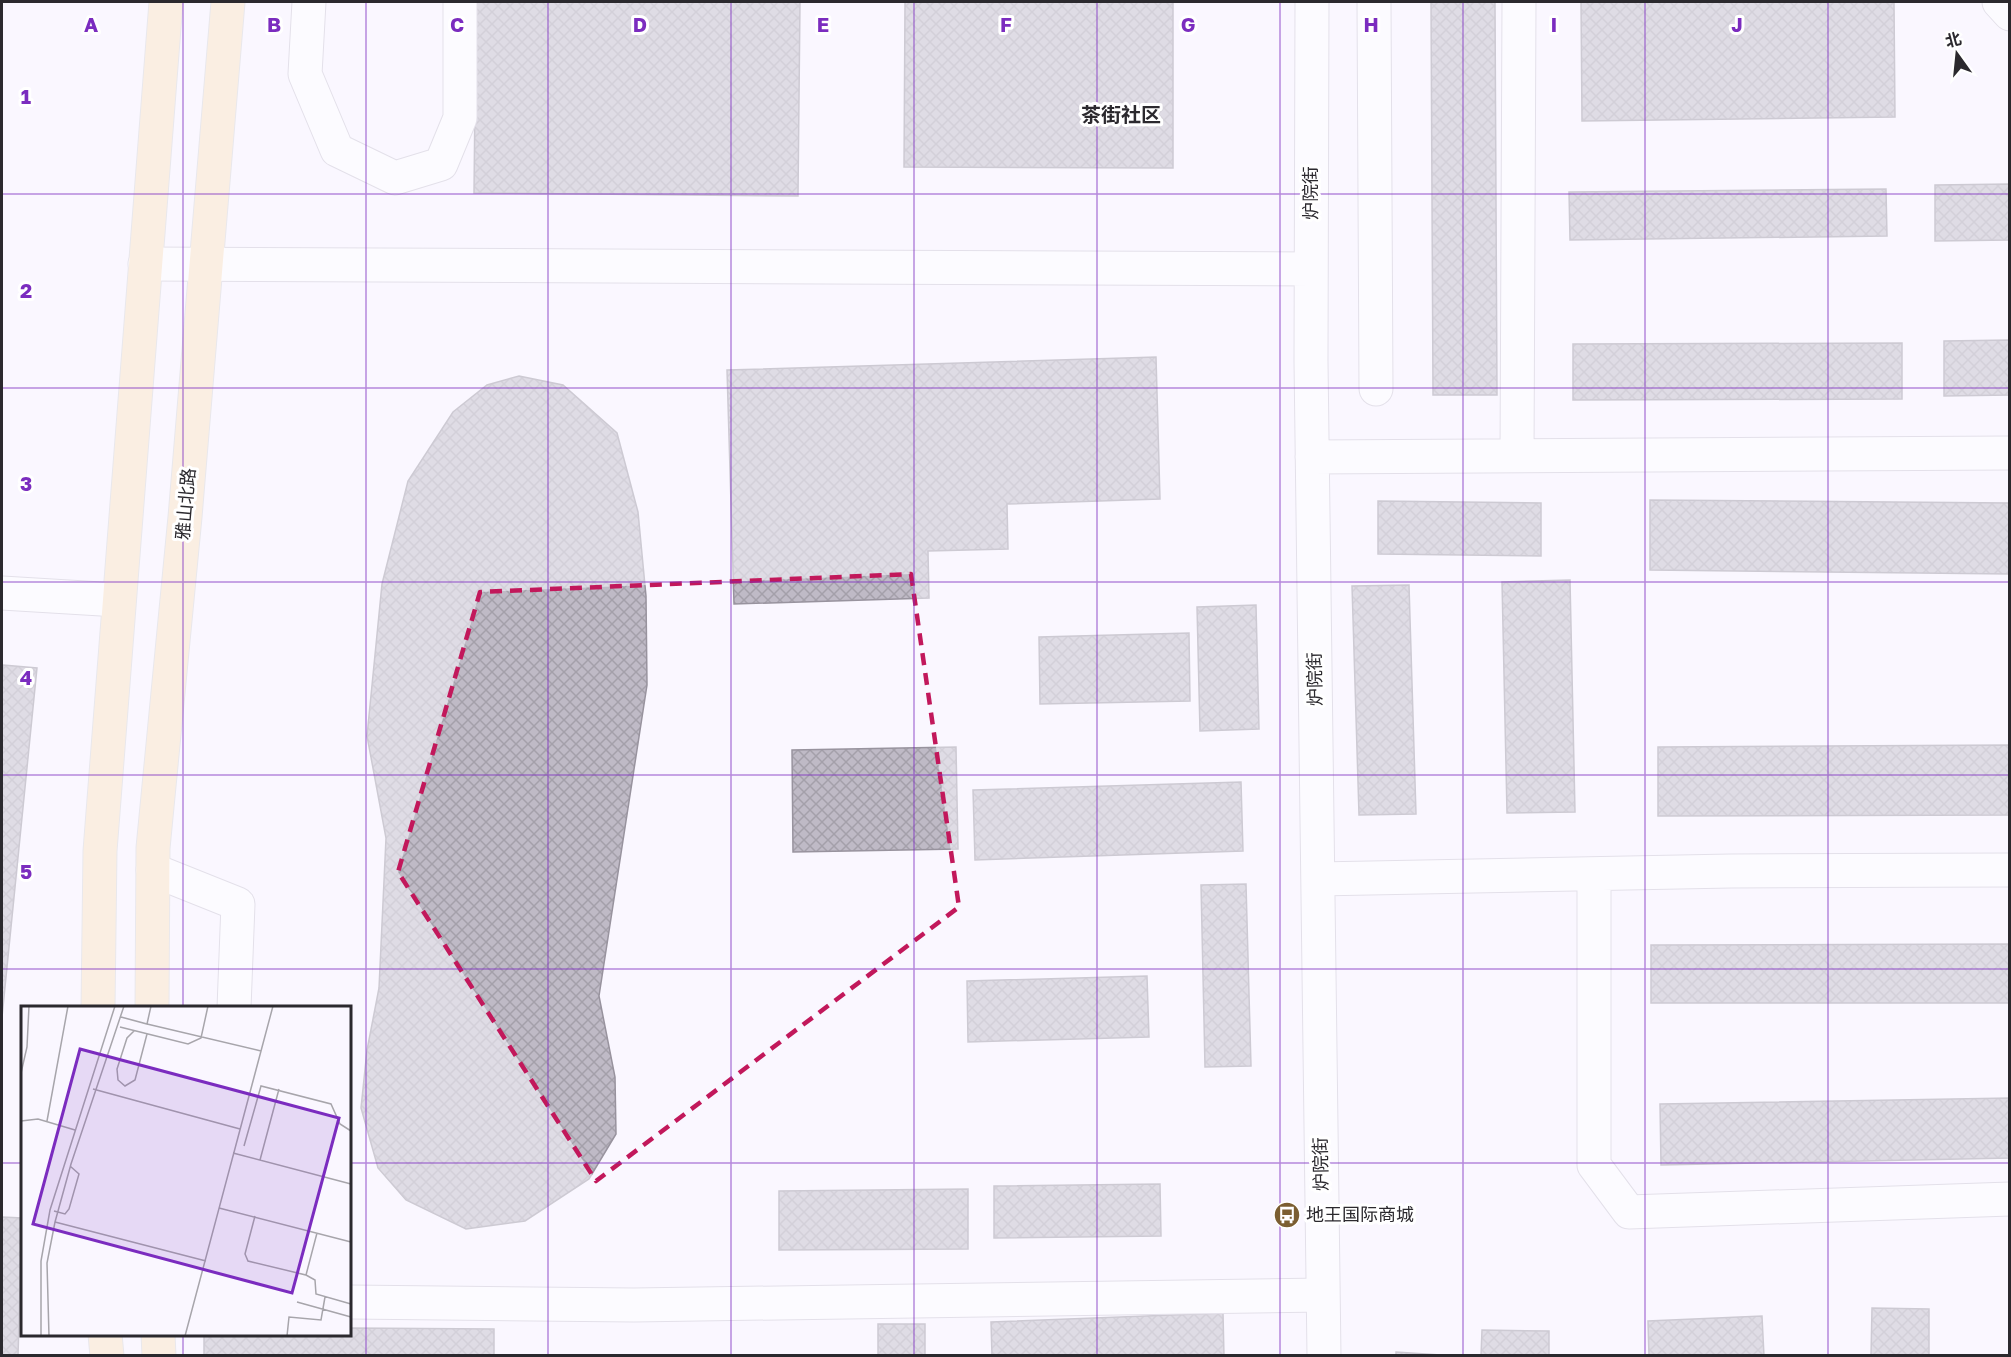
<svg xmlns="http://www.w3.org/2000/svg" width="2011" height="1357" viewBox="0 0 2011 1357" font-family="'Golos Text','Noto Sans SC',sans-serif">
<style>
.building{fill:url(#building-cross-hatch);stroke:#98939e;stroke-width:1.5}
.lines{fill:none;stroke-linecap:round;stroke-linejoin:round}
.minor-casing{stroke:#c9c4d0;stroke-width:35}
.major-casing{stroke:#d5d4d5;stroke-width:35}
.minor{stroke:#fff;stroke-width:33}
.major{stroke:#fbe3bf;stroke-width:33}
.marked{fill:none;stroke:#c2185b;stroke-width:4.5;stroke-dasharray:12 8;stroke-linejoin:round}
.grid{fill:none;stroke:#7b2cbf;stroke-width:1.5;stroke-opacity:0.55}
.labels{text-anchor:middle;stroke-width:6;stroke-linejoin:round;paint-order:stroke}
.street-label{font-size:18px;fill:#2b292e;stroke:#fff}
.poi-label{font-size:18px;fill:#2b292e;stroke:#fff;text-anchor:start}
.neighbourhood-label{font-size:20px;font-weight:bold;fill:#2b292e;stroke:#fff}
.inset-road{fill:none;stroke:#a7a5ab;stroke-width:1.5}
.view{fill:#7b2cbf;fill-opacity:0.15;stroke:#7b2cbf;stroke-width:3}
.inset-edge{fill:none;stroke:#2b292e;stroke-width:3}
.grid-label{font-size:20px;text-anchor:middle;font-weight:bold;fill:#7b2cbf;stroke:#fff;stroke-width:6;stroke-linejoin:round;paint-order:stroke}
</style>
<defs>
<pattern id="building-cross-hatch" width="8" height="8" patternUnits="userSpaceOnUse" patternTransform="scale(1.5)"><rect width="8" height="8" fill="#bfbac6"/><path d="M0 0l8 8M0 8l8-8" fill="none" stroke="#a4a0aa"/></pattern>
</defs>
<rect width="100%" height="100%" fill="#faf7ff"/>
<path class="building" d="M476 2H800L798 196 474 193Z
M905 2H1173V168L904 167Z
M1431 2H1495L1497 395H1433Z
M1581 2H1894L1895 117 1582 121Z
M2010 184V240L1935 241V185Z
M1886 189 1887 236 1570 240 1569 192Z
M2010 340V395L1944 396V341Z
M1902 343V399L1573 400V344Z
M1156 357 1160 499 1007 504 1008 549 928 551 929 598 734 604 727 370Z
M519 376 563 385 617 433 638 512 646 596 647 685 599 996 615 1077 616 1134 589 1179 525 1221 466 1229 406 1200 378 1168 361 1108 367 1050 379 988 386 838 367 736 382 584 408 481 453 412 487 385Z
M1650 500 2010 503V574L1650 570Z
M1378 501 1541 503V556L1378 554Z
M1570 580 1575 812 1507 813 1502 582Z
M1409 585 1416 814 1359 815 1352 586Z
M1256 605 1259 729 1200 731 1197 607Z
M1189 633 1190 701 1040 704 1039 637Z
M3 665 37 668 2 1017V684Z
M2010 745V815L1658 816V747Z
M956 747 958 849 793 852 792 750Z
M1241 782 1243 851 975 860 973 790Z
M1246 884 1251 1066 1205 1067 1201 885Z
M2010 944V1003H1651V945Z
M1147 976 1149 1037 968 1042 967 981Z
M2010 1098V1158L1661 1165 1660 1104Z
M1160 1184 1161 1236 994 1238V1186Z
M968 1189V1249L779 1250V1191Z
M2 1217 22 1218 18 1356H2Z
M1872 1308 1929 1309V1356H1871Z
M1223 1313 1224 1356H992L991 1322Z
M1762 1316 1764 1356H1649L1648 1321Z
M878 1324H925V1356H878Z
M350 1328 494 1329V1356H204V1334H350Z
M1482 1330 1549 1331V1356H1481Z
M1396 1352 1439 1355 1438 1356H1396Z"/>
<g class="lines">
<defs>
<path id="minor" d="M309 2 305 74 337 150 395 178 441 164 460 118V2
M1312 2 1311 361 1324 1356
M1374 2 1376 389
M1999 2 2010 14
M145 264 1311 269
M1517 456 1519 2
M1312 457 2010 453
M2 593 118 600
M153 870 238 904 234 1008
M1594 874V1165L1629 1212 2010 1199
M1318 879 1731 871 2010 870
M350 1302 634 1305 1323 1295"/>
<path id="major" d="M98 1008 100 851 166 2
M152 1008 153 848 185 517 228 2
M105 1334 107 1356
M158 1334 159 1356"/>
</defs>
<use href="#minor" class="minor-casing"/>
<use href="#major" class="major-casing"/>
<use href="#minor" class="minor"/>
<use href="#major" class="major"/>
</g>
<path d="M0 0H2011V1357H0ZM911 574 959 907 596 1181 398 872 480 592Z" fill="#faf7ff" fill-opacity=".55" fill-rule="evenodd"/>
<path class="marked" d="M911 574 959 907 596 1181 398 872 480 592Z"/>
<path class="grid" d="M183 2V1008M366 2V1356M548 2V1356M731 2V1356M914 2V1356M1097 2V1356M1280 2V1356M1463 2V1356M1645 2V1356M1828 2V1356M2 194H2010M2 388H2010M2 582H2010M2 775H2010M2 969H2010M2 1163H22M350 1163H2010M183 1334V1356"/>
<defs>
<symbol id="bus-disc" viewBox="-11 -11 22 22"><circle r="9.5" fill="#7b5e31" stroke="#fff"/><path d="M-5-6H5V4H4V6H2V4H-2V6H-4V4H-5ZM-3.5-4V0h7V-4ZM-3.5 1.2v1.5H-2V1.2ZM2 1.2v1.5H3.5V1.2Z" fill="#fff"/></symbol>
</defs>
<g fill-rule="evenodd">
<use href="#bus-disc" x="1272" y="1200" width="30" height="30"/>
</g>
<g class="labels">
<g class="street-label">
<text transform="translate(1311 193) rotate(-90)" y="6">炉院街</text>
<text transform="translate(186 504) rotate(-85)" y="6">雅山北路</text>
<text transform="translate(1315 679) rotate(-91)" y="6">炉院街</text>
<text transform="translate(1321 1164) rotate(-91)" y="6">炉院街</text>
</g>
<g class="poi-label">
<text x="1306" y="1221">地王国际商城</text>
</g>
<g class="neighbourhood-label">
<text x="1121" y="122">茶街社区</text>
</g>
</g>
<g transform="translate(21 1006)">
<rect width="330" height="330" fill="#faf7ff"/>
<path class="inset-road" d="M100 11 126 18 130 0M126 18 240 45M99 21 167 38 180 32 187 0M113 25 106 32 96 63 97 74 104 80 114 74 126 28M0 67 6 41 8 0M72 83 219 123M0 115 17 113 54 124M26 115 47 0M223 140 240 80 310 98 319 118 330 125M212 147 330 178M239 154 258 83M198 202 330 236M33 205 44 208 48 203 58 168 49 160M234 210 224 248 227 255 285 269 296 227M34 216 185 255M285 269 294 274 295 288 330 298M276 296 330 311M20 330V255L29 204 94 0M28 330 26 257 34 216 50 158 103 0M164 330 252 0M266 330 268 311 300 314 304 291"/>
<path class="view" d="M59 43 318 112 271 287 12 218Z"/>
<rect width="330" height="330" class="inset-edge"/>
</g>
<g class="grid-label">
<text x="91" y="32">A</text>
<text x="274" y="32">B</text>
<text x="457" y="32">C</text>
<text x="640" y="32">D</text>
<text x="823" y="32">E</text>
<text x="1006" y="32">F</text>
<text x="1188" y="32">G</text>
<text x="1371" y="32">H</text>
<text x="1554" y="32">I</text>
<text x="1737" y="32">J</text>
<text x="26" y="104">1</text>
<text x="26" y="298">2</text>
<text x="26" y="491">3</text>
<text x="26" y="685">4</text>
<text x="26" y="879">5</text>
</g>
<rect width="2011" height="1357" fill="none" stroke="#2b292e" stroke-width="6"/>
<g transform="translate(1957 54) rotate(345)" stroke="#ffffff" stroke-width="4.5" paint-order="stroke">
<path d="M0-4.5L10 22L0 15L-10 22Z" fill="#2b292e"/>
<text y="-9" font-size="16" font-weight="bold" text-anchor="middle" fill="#2b292e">北</text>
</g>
</svg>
